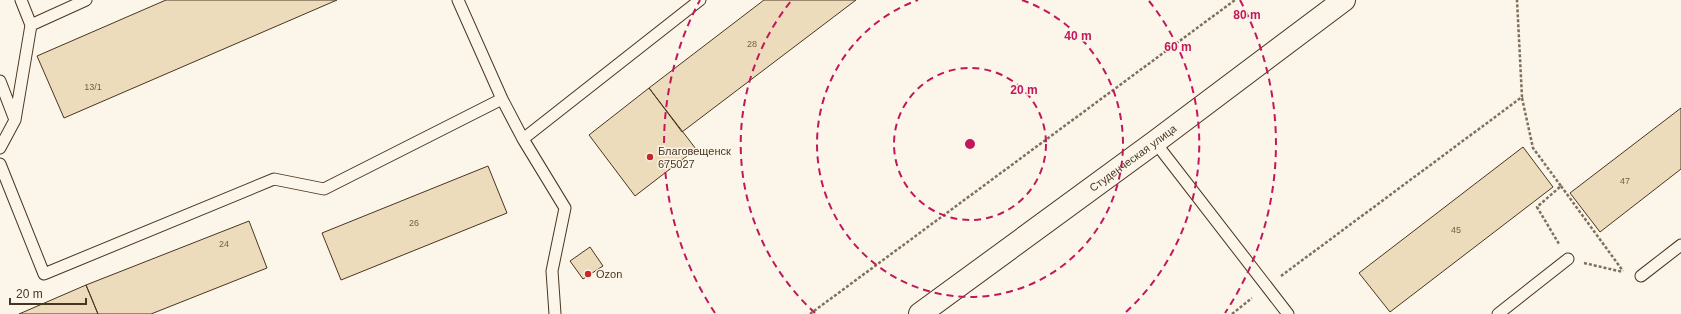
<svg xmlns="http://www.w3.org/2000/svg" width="1681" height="314" viewBox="0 0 1681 314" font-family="Arial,sans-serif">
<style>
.building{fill:#ecdcbc;stroke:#4a3520}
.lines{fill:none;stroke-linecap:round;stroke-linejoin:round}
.service-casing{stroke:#4a3520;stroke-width:13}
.tertiary-casing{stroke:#4a3520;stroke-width:24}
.path{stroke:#7f6f5c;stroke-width:2.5;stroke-dasharray:3 2;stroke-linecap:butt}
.service{stroke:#fbf6e9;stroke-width:11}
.tertiary{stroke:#fbf6e9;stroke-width:22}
.ring{fill:none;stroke:#c2185b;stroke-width:2;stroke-dasharray:7 5}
.poi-dot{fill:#c62828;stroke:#fbf6e9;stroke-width:1.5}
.labels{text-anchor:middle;stroke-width:3;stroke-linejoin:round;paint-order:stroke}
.number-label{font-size:9px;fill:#725f47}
.poi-label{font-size:11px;fill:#4a3520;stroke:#fbf6e9;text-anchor:start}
.street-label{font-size:11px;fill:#4a3520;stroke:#fbf6e9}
.centre{fill:#c2185b;stroke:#fbf6e9;stroke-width:2}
.ring-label{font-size:12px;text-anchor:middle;font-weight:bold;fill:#c2185b;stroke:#fbf6e9;stroke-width:3;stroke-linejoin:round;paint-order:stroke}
</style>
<rect width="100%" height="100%" fill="#fbf6e9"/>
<path class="building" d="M166 0H337L64 118 37 56Z
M764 0H856L682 132 649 88Z
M649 88 696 149 635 196 589 135Z
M1681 108V169L1600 232 1570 193Z
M1523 147 1553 187 1390 312 1359 273Z
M488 166 507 213 341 280 322 233Z
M249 221 267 268 151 314H98L86 285Z
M590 247 603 266 583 279 570 261Z
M86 285 98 314H19Z"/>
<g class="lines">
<defs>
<path id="service" d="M21 0 31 25
M458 0 502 99 523 139 565 208 552 271 555 314
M0 81 15 120 0 148
M15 120 31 25 86 0
M523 139 700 0
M1155 142 1288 314
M0 164 44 274 274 179 324 189 502 99
M1641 276 1681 245
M1498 314 1568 259"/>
<g id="tertiary">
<path id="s1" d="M920 314 1155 142 1344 0"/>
</g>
</defs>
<use href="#service" class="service-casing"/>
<use href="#tertiary" class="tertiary-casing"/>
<path class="path" d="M1522 98 1533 148 1561 186 1537 207 1559 244
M1561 186 1623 271
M1584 263 1623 272
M1281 276 1522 97 1517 0
M810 314 1235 0
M1232 314 1252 298"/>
<use href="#service" class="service"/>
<use href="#tertiary" class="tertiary"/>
</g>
<g class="ring">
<circle cx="970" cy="144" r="76"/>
<path d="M1022 0A153 153 0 1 1 918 0"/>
<path d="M815 313A229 229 0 0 1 791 1M1149 1A229 229 0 0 1 1125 313"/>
<path d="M715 313A306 306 0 0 1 700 0M1240 0A306 306 0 0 1 1225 313"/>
</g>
<g class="poi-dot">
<circle cx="650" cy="157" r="4"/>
<circle cx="588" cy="274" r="4"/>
</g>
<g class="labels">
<g class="number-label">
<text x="752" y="47">28</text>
<text x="93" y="90">13/1</text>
<text x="1625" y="184">47</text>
<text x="414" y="226">26</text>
<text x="1456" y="233">45</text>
<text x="224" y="247">24</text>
</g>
<g class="poi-label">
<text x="658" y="155">Благовещенск<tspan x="658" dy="13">675027</tspan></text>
<text x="596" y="278">Ozon</text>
</g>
<g class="street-label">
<text dy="4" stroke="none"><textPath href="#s1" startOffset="264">Студенческая улица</textPath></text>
</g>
</g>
<circle cx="970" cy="144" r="6" class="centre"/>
<g class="ring-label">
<text x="1247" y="19">80 m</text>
<text x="1078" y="40">40 m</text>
<text x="1178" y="51">60 m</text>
<text x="1024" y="94">20 m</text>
</g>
<path d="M10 298v6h76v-6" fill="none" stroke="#4a3520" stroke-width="2"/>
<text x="16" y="298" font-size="12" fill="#4a3520" stroke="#fbf6e9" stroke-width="3" paint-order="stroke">20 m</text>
</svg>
